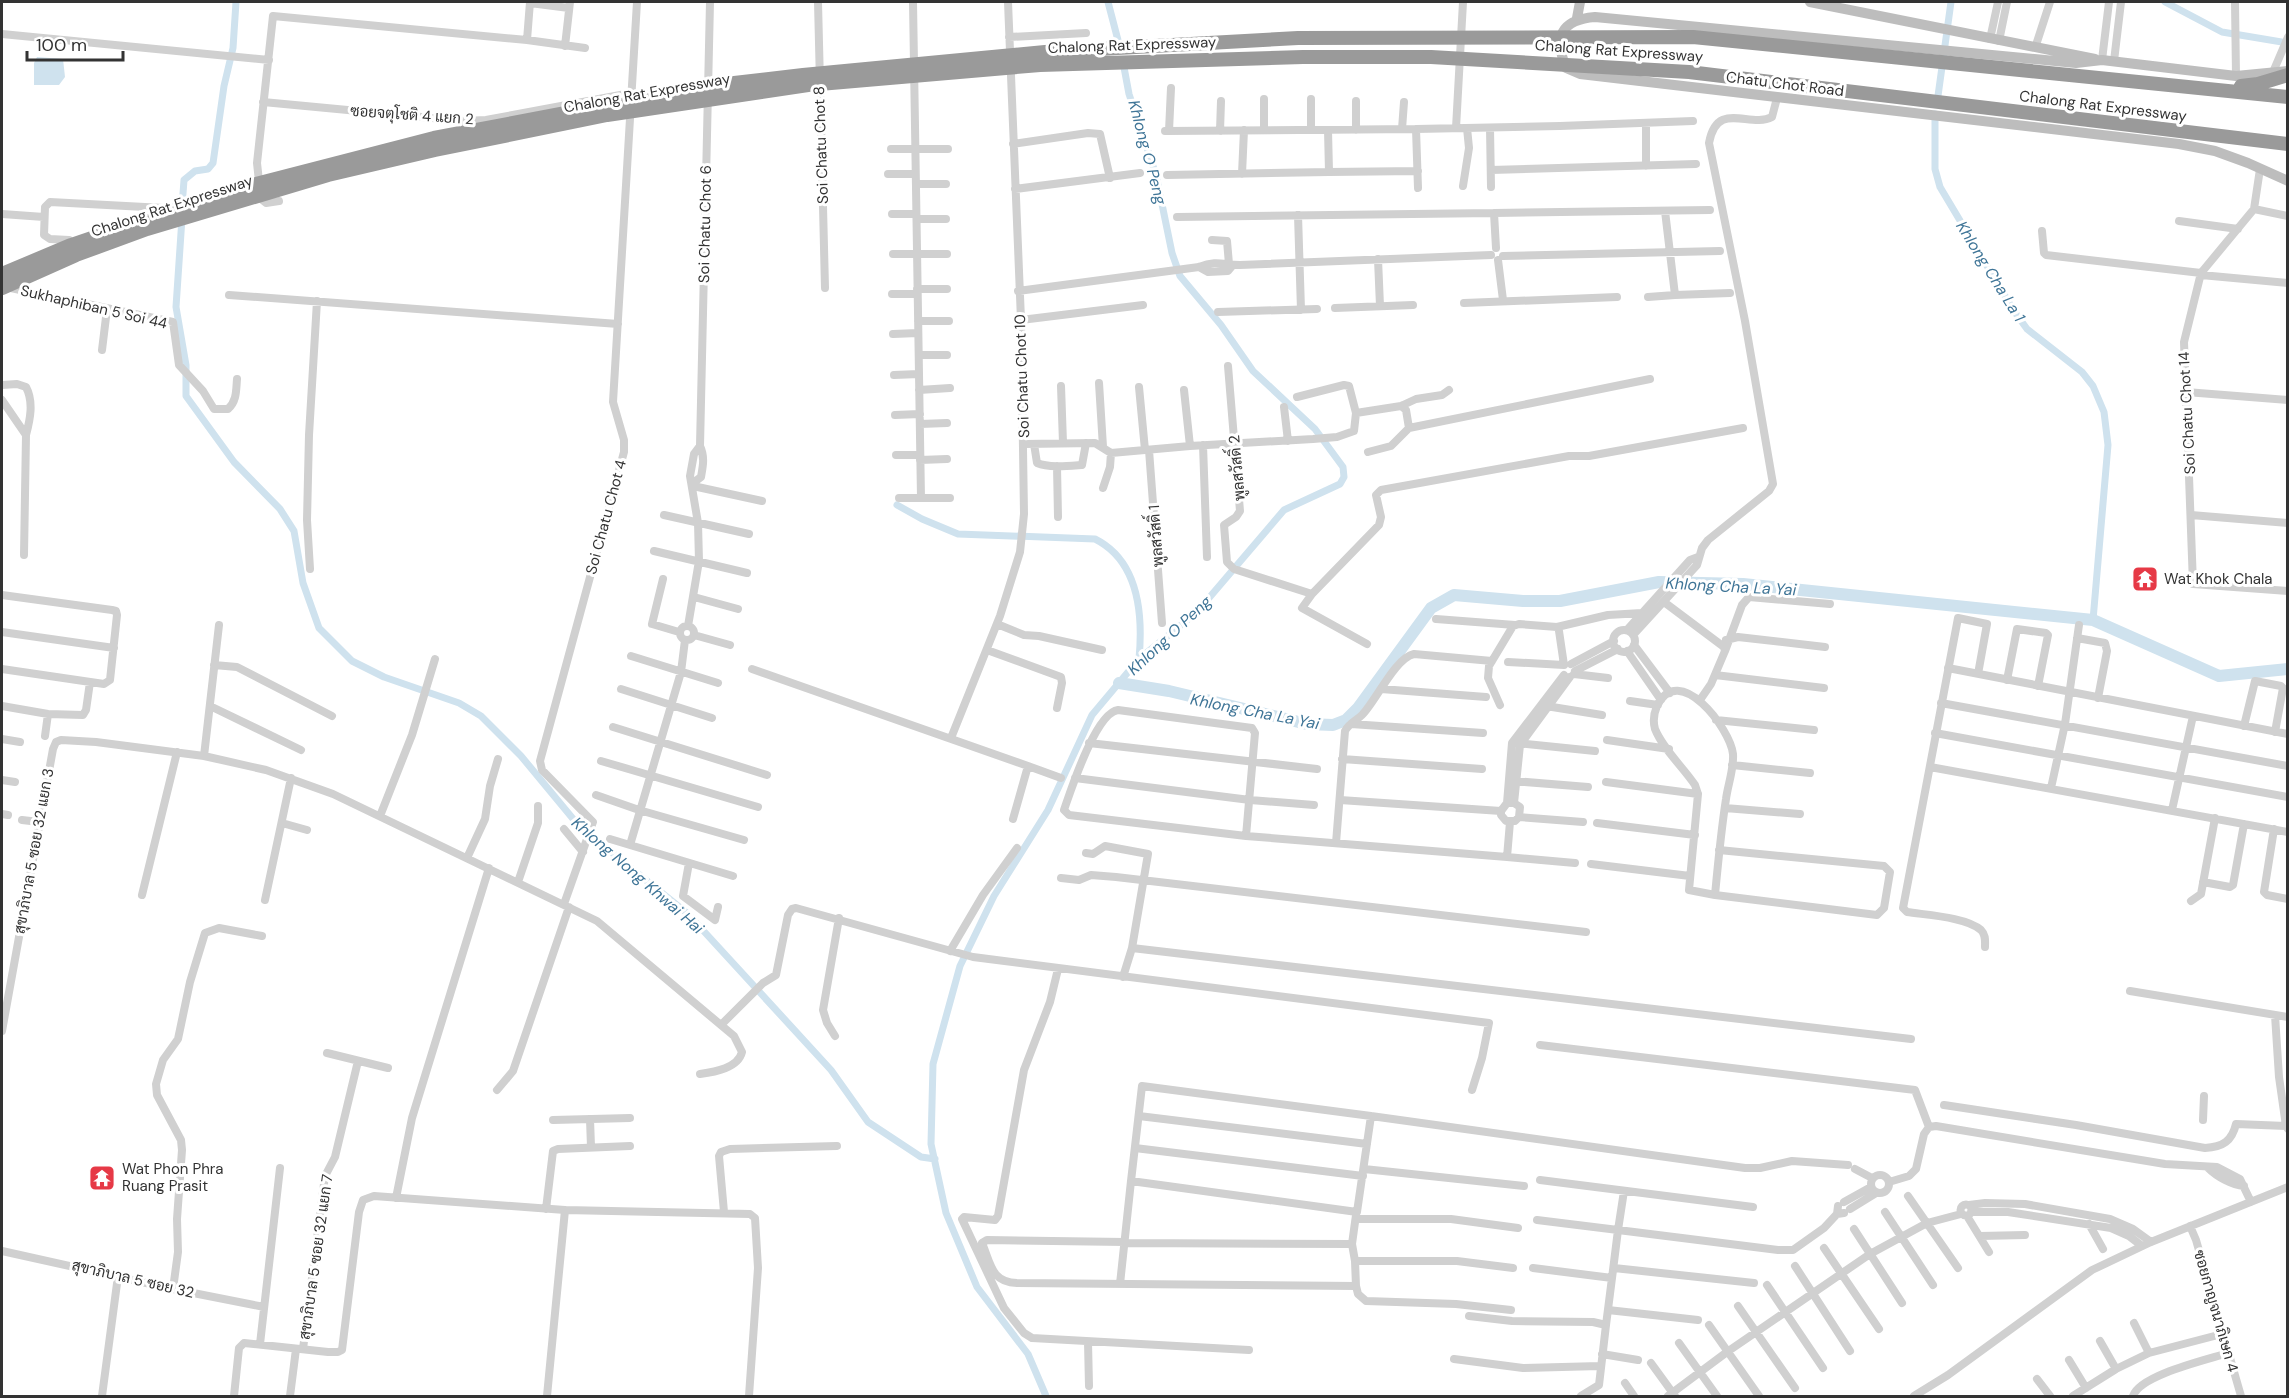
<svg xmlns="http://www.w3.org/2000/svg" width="2289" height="1398" viewBox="0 0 2289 1398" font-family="'DM Sans',Sarabun,sans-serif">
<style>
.water{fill:#cfe2ee}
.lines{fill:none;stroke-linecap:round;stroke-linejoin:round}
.canal{stroke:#cfe2ee;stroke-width:7}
.river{stroke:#cfe2ee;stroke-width:12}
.street{stroke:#d0d0d0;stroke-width:8}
.secondary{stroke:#bdbdbd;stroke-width:10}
.highway{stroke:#9a9a9a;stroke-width:14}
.labels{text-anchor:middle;stroke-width:6;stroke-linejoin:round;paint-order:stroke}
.street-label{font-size:15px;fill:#333;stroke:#fff}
.poi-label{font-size:15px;fill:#333;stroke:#fff;text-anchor:start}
.water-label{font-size:16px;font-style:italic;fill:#3f7597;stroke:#fff}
</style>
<rect width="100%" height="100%" fill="#fff"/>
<path class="water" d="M37 57 63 59 65 77 59 85H34V63Z"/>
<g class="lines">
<path class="canal" d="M1108 2 1120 48
M2165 2 2222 32 2288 43
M1937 103 1951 2
M1935 114V169L1940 187 2014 311 2027 329 2082 372 2093 386 2104 412 2108 445 2093 620
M182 207 184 180 195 171 208 169 213 163 224 86 233 48 236 2
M182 218 176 307 186 365V396L234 462 280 509 294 531 303 583 319 628 352 661 384 677 459 703 481 716 521 756 579 826 688 914 831 1070 868 1122 921 1157 935 1159
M897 505 922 519 958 534 1095 539C1139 561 1143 616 1139 659
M1046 1396 1028 1354 977 1287 946 1213 931 1144 933 1064 960 966 994 896 1048 810 1092 715 1139 659 1197 612 1284 510 1340 484 1344 477 1343 467 1315 429 1253 371 1221 325 1180 276 1172 253 1156 175 1129 94 1123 62"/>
<path class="river" d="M1119 683 1169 691 1307 724 1333 725 1346 720 1358 708 1431 608 1454 595 1523 601H1560L1659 582 1743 584 2093 620 2219 676 2288 669"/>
<path class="street" d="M818 2 825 288
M913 2 921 498
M2235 2 2236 76
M530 3 569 8
M2 34 269 60
M1009 37 1086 33
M1990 39 1998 2
M527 40 530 2
M1999 41 2007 2
M2036 45 2050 2
M565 46 570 2
M2102 60 2109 2
M2114 61 2121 2
M2273 72 2288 37
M1264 99V130
M1311 99V130
M263 102 464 121 486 120 631 93
M1646 123V166
M1456 128 1463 2
M1490 128 1491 187
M1402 129 1404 102
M1328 130 1329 172 1418 171
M1356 130V101
M1165 131 1416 129
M1169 131 1171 88
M1220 131 1221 101
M1013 144 1088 133 1100 134 1110 178
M891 149H948
M2260 169 2254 209 2201 273 2184 342 2193 584 2288 591
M1491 170 1696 164
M888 174H915
M1242 174 1244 130
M1167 175 1329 172
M916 184H946
M1463 186 1469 148 1467 128
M1418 188 1416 129 1560 126 1693 121
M1015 189 1140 173
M279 201 266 203 261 199 257 163 273 16 527 40 585 48
M2254 209 2288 216
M1494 213 1710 210
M2 214 44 217
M892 214H916
M1298 215 1301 310
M1177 217 1494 213 1496 248
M917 219H946
M2179 221 2238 229
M2042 231 2044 253 2046 255 2201 273
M69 240 50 239 44 235 45 207 50 202 164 208
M1212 240 1227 241 1229 264
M893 254H947
M1503 256 1720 251
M1378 259 1380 306
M1498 260 1503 300
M1199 267 1208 272 1228 271 1233 265
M2201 275 2288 283
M6 287 173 322 179 365 203 391 214 409H228C237 401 236 390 237 379
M917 289H947
M1018 291 1199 267C1217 260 1223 265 1240 265L1491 255
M892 294H917
M229 295 618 324
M1675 295 1730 293
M1648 297 1675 295 1665 211
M1464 303 1617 297
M1335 308 1413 305
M1218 312 1317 309
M1021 320 1143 305
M918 321H949
M893 334 918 333
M102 350 107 309
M919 355H947
M1228 366 1240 511 1236 517 1224 525 1227 562 1234 569 1312 594 1379 525 1381 517 1376 495 1381 490 1569 456H1589L1743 428
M894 375 919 374
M1099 383 1103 447
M2 385 17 384 26 387C34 402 30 420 26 435
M1061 386 1063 443
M1139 387 1145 450
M919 390 950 388
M1184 390 1190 446
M2186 392 2288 400
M2 400 26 435 24 555
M1401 406 1406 410 1409 428
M1284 407 1288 441
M1356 413 1401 406 1416 399 1442 395 1449 390
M895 415 920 414
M920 424 947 423
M1024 444 1095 443 1111 453 1190 446 1313 439 1337 437 1354 431 1356 413 1349 386 1344 385 1297 397
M1034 444 1037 463C1049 468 1068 466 1082 465L1086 443
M1203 445 1207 557
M700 446 710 2
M1149 450 1162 623
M1368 452 1391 446 1409 428 1650 379
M896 455H920
M920 460 947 459
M1057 466 1058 517
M693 483 701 477C703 466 705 457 700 446
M693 486 762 501
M1103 488 1110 467 1111 453
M899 498H950
M664 515 749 534
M2191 515 2288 523
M654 551 747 573
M310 569 307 520 309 435 317 301
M663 579 652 624 679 632
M1312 594 1302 608 1367 644
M2 595 112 610 116 611 117 615 110 680 104 684 2 669
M694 597 738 609
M1664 602 1724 647 1725 651 1711 684 1700 700
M1436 619 1515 625
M997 624 1024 635 1039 636 1102 650
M680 633a7 7 0 1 1 14 0a7 7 0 1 1-14 0Z
M688 626 699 561 698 523 690 476 694 454 700 446
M1627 630 1690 560 1698 557
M1613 641a11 11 0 1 1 22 0a11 11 0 1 1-22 0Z
M2 632 114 648
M694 635 730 645
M1633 635 1697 565 1702 548 1708 540 1769 491 1773 484 1745 321 1709 143C1717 99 1750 129 1772 117L1777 98
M2077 638 2105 643 2107 651 2098 698
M1726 640 1738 637 1825 647
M1634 645 1670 693
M987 650 1061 677 1062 683 1057 708
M1627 651 1661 700
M1725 651 1742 605 1749 597 1830 604
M631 656 718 683
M1508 662 1564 665 1559 631
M1571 664 1614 641
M214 665 237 667 332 716
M1948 668 2288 734
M752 669 1028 766 1013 819
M1575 671 1618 649
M1574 674 1608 678
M1978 674 1987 624 1958 618 1903 908 1907 912C1925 915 1967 917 1981 930 1986 935 1985 941 1985 947
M1715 675 1824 688
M2007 680 2017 629 2046 633 2048 635 2038 686
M621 689 712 718
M1381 689 1486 697
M1630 701 1658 705
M1941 703 2288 766
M1500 705 1488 678 1489 666 1513 626 1519 624 1557 627 1608 615 1642 613
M2 706 48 714 83 715 86 710 90 682
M210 706 301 750
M1546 706 1602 715
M1716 720 1814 730
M1351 724 1483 733
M2244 726 2255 681 2281 686 2283 688 2275 732
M613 727 767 775
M1935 733 2288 797
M45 736 48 714
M951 738 1000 616 1020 552 1024 514 1021 320 1008 2
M2 739 20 742
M1607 740 1669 749
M1089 743 1317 769
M1517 743 1595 751
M204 756 219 625
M1342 759 1482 769
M601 761 758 807
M1732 765 1810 773
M1028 766 1061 778
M1930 767 2288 832
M1075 778 1250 800 1314 805
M2 780 15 782
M1513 781 1588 787
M1606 782 1698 794
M2051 788 2065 724 2079 625
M596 795 639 810 744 840
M1340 800 1501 811
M1507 803H1514L1520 807 1519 817 1515 821H1506L1501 815V811L1507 803 1512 743 1564 675
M1514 803 1520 745 1570 677
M1725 808 1800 814
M2172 810 2193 716
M2 814 8 815
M380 816 412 735 435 659
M1519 817 1583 822
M22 820 39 822
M1510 822 1507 857 1575 863
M282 823 307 830
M1597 823 1695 835
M564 829 583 852
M2274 829 2264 892 2267 895 2288 899
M1246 836 1255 733 1252 728 1118 710C1096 713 1072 787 1065 807L1064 810 1069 815 1246 836 1507 857
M610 839 733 876
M1336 843 1345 731C1349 723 1356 721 1362 715 1376 701 1395 658 1414 654L1492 661
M630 845 681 672 685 640
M1086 853 1093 854 1105 846 1148 854 1132 948 1123 977
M467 858 485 819 490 786 498 759
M689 863 683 896 715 920 718 907
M1591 864 1690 876
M1061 878 1079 880 1091 875 1116 877 1586 932
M518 882 538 823V806
M2203 882 2230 887 2233 885 2244 824
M142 895 177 752
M1715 895 1689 890 1698 794 1695 785C1683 767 1663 749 1655 729 1653 722 1654 713 1657 706 1679 661 1730 728 1733 754 1734 769 1728 784 1726 799 1721 831 1718 863 1715 895L1877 915 1884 908 1890 872 1884 866 1719 850
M265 900 291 778
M2191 901 2201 894 2215 818
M564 904 593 822 542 770 540 761 624 452V440L613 402 637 2
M1132 948 1911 1039
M950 951 983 895 1017 848
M1058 969 1050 1002 1024 1070 998 1216 995 1220 964 1217 962 1219 1004 1308 1024 1333 1032 1338 1249 1350
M2130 991 2288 1017
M2275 1015 2279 1077 2286 1126
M722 1024 763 983 776 975 788 915 792 909 796 908 973 957 1489 1023 1482 1058 1472 1090
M2 1031 53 749 56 742 61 740 96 742 204 756 266 770 333 794 597 921 734 1036 742 1052C738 1068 715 1072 700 1074
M835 1036 827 1023 823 1010 839 918
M1540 1045 1915 1090 1929 1127
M327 1053 388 1068
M497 1090 513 1071 569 907
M1944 1105 2076 1125 2205 1148C2223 1147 2232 1141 2236 1124L2286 1126 2288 1129
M1139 1116 1367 1144
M1371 1116 1357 1212 1131 1181 1142 1086 1371 1116 1745 1168H1760L1792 1161 1848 1165
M590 1119 591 1147
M553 1120 630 1118
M2203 1120 2204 1096
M1135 1148 1363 1176
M2208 1168C2217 1177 2232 1185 2244 1186
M1364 1169 1524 1186
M1855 1169 1872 1178
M1871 1184a9 9 0 1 1 18 0a9 9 0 1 1-18 0Z
M1540 1180 1753 1207
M1889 1182 1909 1176 1916 1169 1924 1134 1929 1127 1936 1126 2165 1164 2217 1167 2240 1179 2251 1202
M1624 1191 1618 1230 1778 1250H1793L1824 1228 1837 1214
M1908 1196 1958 1268
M396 1198 412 1118 489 868
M1844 1202 1871 1187
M1960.5 1210a5.5 5.5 0 1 1 11 0a5.5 5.5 0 1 1-11 0Z
M1969 1205 1985 1203 2025 1204 2110 1219 2133 1229 2151 1242
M1838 1206 1837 1214 1844 1213
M546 1209 553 1151 558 1149 630 1146
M1850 1209 1876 1193
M724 1212 719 1156 721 1152 730 1149 837 1146
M1885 1212 1933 1285
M1971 1212H2008L2111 1228 2129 1236 2142 1246
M1967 1216 1989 1252
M1356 1219H1451L1518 1228
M2089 1224 2103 1249
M2190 1226 2196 1240 2241 1396
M1854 1229 1902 1303
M1980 1236 2025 1235
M1125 1242 987 1240 982 1243C991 1264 991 1282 1017 1283L1356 1286 1355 1261H1457L1513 1268
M1125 1243 1352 1244
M1824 1248 1879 1329
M2 1251 173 1289 264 1307
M1355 1261 1352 1244 1356 1215
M1795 1266 1850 1351
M1533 1268 1612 1278 1618 1230 1537 1220
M1614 1268 1754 1283
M1120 1284 1131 1181
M1767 1285 1823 1368
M1356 1286 1358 1294 1366 1301 1456 1304 1511 1310
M173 1289 178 1252 177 1219 182 1150 181 1140 157 1095 156 1084 163 1060 178 1039 190 982 205 933 219 928 262 936
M1738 1306 1795 1388
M1608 1310 1698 1320
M1469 1316 1512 1321 1593 1322 1606 1325 1612 1278
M2134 1323 2149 1353
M1709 1325 1759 1396
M2100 1341 2116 1369
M1088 1342 1089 1386
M1679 1343 1717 1396
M260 1344 280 1168
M303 1349 325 1176 335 1157 358 1061
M1602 1354 1638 1360
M1454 1359 1523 1368 1600 1366
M2069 1360 2086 1388
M1651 1363 1675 1396
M2037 1379 2050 1396
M1625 1383 1634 1396
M102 1396 118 1276
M234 1396 239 1348 244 1343 328 1352H338L342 1350 359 1212 363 1200 374 1196 565 1210 750 1214 755 1218 758 1268 749 1396
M290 1396 296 1349
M547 1396 565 1210
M1581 1396 1599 1385 1606 1325
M1668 1396 1727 1352 1870 1254 1927 1223 1961 1214
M1914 1396 1948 1375 2092 1270 2151 1242 2288 1187
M2073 1396 2116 1369 2149 1353 2222 1334
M2133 1396C2140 1375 2206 1360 2228 1353"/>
<path class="secondary" d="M1810 2 2095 59
M1577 18 1580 2
M2288 71 2236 76 2102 60 2076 63 1595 17C1560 20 1554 37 1566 68L1580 74 2179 144 2215 151 2248 163 2288 181"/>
<path class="highway" d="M2241 86 2258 84 2288 75
M2 274 71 245 229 191 434 138 708 86 803 75 1045 52 1298 38 1693 37 2288 97
M2 288 76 255 147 229 328 175 435 150 607 115 808 85 1040 65 1303 57H1431L1689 72 2288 144"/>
</g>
<defs>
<symbol id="temple-square" viewBox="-11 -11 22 22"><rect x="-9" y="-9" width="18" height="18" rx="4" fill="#e63946" stroke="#fff"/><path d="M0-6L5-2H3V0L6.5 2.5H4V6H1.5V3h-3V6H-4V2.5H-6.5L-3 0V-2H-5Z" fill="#fff"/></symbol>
</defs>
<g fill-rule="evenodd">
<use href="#temple-square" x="2130" y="564" width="30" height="30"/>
<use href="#temple-square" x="87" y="1163" width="30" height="30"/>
</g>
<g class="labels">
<g class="street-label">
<text transform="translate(1132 45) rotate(-2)" y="5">Chalong Rat Expressway</text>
<text transform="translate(1619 51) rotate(4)" y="5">Chalong Rat Expressway</text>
<text transform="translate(1785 84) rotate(7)" y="5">Chatu Chot Road</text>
<text transform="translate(647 93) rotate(-10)" y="5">Chalong Rat Expressway</text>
<text transform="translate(2103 106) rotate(7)" y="5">Chalong Rat Expressway</text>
<text transform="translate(412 115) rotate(4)" y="5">ซอยจตุโชติ 4 แยก 2</text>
<text transform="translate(821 145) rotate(-92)" y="5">Soi Chatu Chot 8</text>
<text transform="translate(172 206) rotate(-18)" y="5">Chalong Rat Expressway</text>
<text transform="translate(705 224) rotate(-89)" y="5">Soi Chatu Chot 6</text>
<text transform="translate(94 307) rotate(13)" y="5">Sukhaphiban 5 Soi 44</text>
<text transform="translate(1022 376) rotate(-92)" y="5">Soi Chatu Chot 10</text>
<text transform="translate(2187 413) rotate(-93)" y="5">Soi Chatu Chot 14</text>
<text transform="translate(1237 468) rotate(-95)" y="5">พูลสวัสดิ์ 2</text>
<text transform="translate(606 517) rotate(-75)" y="5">Soi Chatu Chot 4</text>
<text transform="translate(1156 536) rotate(-94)" y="5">พูลสวัสดิ์ 1</text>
<text transform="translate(34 851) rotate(-80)" y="5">สุขาภิบาล 5 ซอย 32 แยก 3</text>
<text transform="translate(316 1257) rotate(-82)" y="5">สุขาภิบาล 5 ซอย 32 แยก 7</text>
<text transform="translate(133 1279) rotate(13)" y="5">สุขาภิบาล 5 ซอย 32</text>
<text transform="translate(2216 1311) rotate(74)" y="5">ซอยกาญจนาภิเษก 4</text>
</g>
<g class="poi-label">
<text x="2164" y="584">Wat Khok Chala</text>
<text x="122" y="1174">Wat Phon Phra<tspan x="122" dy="17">Ruang Prasit</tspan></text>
</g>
<g class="water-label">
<text transform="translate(1148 152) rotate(75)" y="6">Khlong O Peng</text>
<text transform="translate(1991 271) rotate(58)" y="6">Khlong Cha La 1</text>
<text transform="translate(1731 586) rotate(3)" y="6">Khlong Cha La Yai</text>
<text transform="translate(1169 635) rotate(-43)" y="6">Khlong O Peng</text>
<text transform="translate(1255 711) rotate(11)" y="6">Khlong Cha La Yai</text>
<text transform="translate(638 875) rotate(41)" y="6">Khlong Nong Khwai Hai</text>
</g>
</g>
<rect width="2289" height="1398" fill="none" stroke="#333333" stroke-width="6"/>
<path d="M27 51v9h96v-9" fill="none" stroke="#333333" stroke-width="3"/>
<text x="36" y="51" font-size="18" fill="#333333" stroke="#ffffff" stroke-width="4.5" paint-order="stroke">100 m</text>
</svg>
